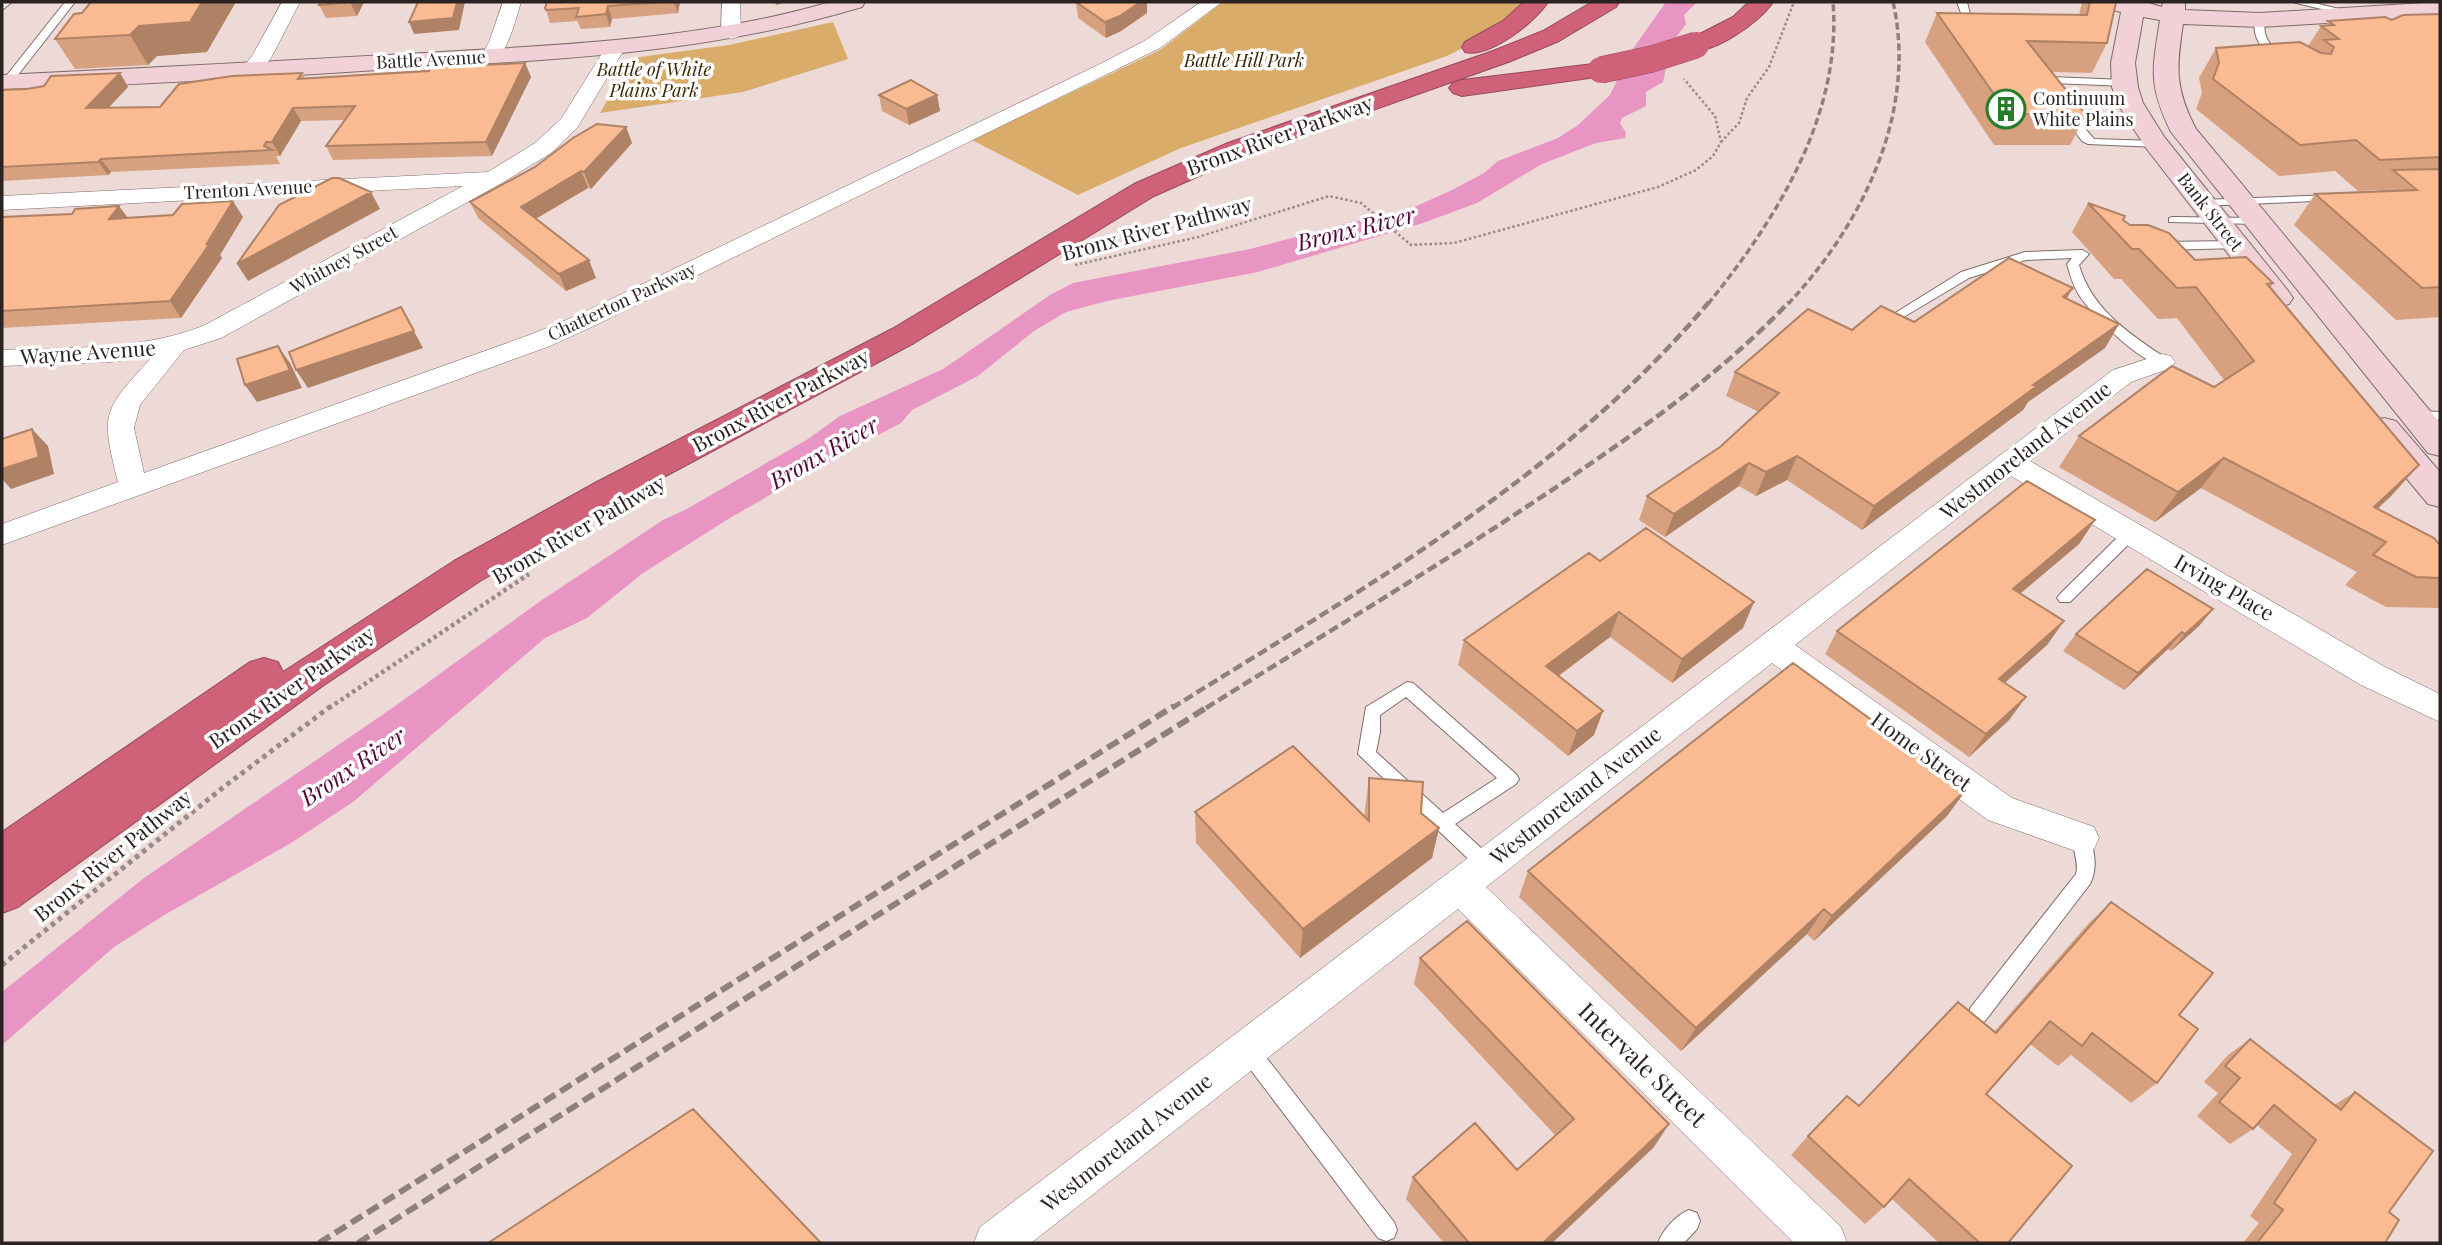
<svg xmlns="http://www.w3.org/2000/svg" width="2442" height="1245" viewBox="0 0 2442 1245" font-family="'Playfair Display',serif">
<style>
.green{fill:#d9ac69}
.water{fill:#e895c3}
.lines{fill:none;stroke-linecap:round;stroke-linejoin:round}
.lane-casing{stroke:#7c6c69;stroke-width:2}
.street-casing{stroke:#7c6c69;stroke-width:1}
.secondary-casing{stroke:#7c6c69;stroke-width:2}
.highway-casing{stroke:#954b5a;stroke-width:2}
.path-far2{stroke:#988a87;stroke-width:2.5;stroke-dasharray:2.5 2.5;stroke-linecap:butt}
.path-far1{stroke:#988a87;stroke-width:4.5;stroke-dasharray:3.5 3.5;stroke-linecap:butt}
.path{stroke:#988a87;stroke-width:5;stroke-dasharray:4.5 4.5;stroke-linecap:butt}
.lane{fill:#fff;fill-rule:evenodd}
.street{fill:#fff;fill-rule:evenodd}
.secondary{fill:#f1d0d7;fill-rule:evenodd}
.highway{fill:#cf6179;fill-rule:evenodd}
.rail-far2{stroke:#8d807d;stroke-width:3.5;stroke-dasharray:7 3.5;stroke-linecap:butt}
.rail-far1{stroke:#8d807d;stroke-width:4.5;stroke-dasharray:10 4.5;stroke-linecap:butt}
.rail{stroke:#8d807d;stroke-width:6;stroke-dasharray:13 6;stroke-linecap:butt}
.highway-bridge-casing{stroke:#954b5a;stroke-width:27;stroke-linecap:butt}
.highway-bridge{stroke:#cf6179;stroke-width:26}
.wall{fill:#d7a07e}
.shaded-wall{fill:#af8266}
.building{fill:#faba92;stroke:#af8266;stroke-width:2}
.labels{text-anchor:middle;stroke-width:7;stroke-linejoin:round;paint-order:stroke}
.far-street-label{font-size:18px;fill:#2a2321;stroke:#fff}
.far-park-label{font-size:18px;font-style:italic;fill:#392501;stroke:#fff}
.far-poi-label{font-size:18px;fill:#2a2321;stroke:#fff;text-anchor:start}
.street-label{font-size:21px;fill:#2a2321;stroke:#fff}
.water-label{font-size:23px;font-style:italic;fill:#500738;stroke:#fff}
.near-street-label{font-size:24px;fill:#2a2321;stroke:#fff}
</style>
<rect width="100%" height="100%" fill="#eddad7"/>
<path class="green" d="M1223 2H1529C1506 26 1476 42 1447 56L1181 148 1078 195 972 140 1160 50Z
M833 22 848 59 743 92 600 113 632 58 729 45Z"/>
<path class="water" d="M1666 2 1696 3 1684 15 1686 24 1671 44 1663 82 1646 92V106L1622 118 1620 123 1626 133 1625 138 1596 143 1542 164 1477 203 1423 223 1258 272 1107 301 1066 312 1034 331 978 376 912 410 901 423 825 463 725 521 643 573 587 618 545 638 353 802 291 843 166 914 114 947 2 1045V992L144 878 398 704 539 602 663 520 685 510 808 439 840 416 943 369 1050 295 1073 283 1250 249 1353 222 1403 212 1450 191 1484 173 1498 161 1558 138 1578 125 1610 95 1630 53Z"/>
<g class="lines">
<defs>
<path id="lane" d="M2 2H12L2 10Z
M65 2H75L11 84H3V80Z
M1957 2H1967L1973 26 1965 24Z
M2292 2H2310L2356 13 2351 16Z
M2260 17 2265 20C2262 37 2270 46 2283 56V60H2275C2262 49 2252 38 2255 20Z
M2050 77 2125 80 2130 83 2125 86 2053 83 2055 89 2050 92 2046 91 2042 83Z
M2062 111H2070L2094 139 2156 141 2161 144 2156 147 2088 144 2082 141 2061 113Z
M2333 195 2339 198 2337 200 2201 206 2195 203 2201 200Z
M2173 217 2256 218 2262 221 2256 224 2169 222V218Z
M2235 241 2241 245 2239 248 2161 250 2155 246 2161 242Z
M2083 250 2089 254 2079 265C2092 310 2130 334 2167 359V365C2145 369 2090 313 2079 295 2073 285 2070 275 2067 264L2072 258 2026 260 1969 278 1902 318H1894L1892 315 1961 272 2025 252Z
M2415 411 2440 412V420L2410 418 2408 415Z
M2131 528 2138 533 2136 537 2070 602H2060L2057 598 2060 594 2126 529Z
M1407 682 1413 683 1516 774 1519 779 1516 784 1455 824 1493 859 1496 865 1493 871 1487 873 1481 871 1358 754 1366 707ZM1406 697 1497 778 1443 813 1376 752 1380 732V715Z
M2081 830 2087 833C2095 849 2098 868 2090 884L1985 1021 1978 1023 1971 1021 1968 1014 1971 1007 2076 874C2080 860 2069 846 2075 833Z
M1248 1040 1255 1043 1394 1222 1397 1230 1394 1238 1386 1241 1378 1238 1241 1057 1238 1050 1241 1043Z
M1689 1210 1697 1213 1700 1221 1697 1229 1684 1243H1658C1663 1230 1676 1215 1689 1210Z"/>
<path id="street" d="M282 2H300L271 58 258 74H244L241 70 252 56Z
M503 2H521C515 22 510 42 498 60H484L481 56 489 42Z
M722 2H740L741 33 738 37 731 39 721 33Z
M1201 2H1222L1160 48 596 325 550 346 2 545V524L118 482C100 411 103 411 152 357L110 362 2 366V350C69 347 139 351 203 326L463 186 2 210V196L488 172 535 143 561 119 608 44H622L625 48 577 128 551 153 502 183 221 338 184 350 140 405 134 428 144 473 532 334 578 315 1100 64 1146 40Z
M2162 354 2171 356 2175 362 2171 368 2131 382 2030 461 2385 667 2440 694V722L2361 685 2011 476 1795 645 2012 798 2094 827 2099 838 2094 849 2081 853 1988 820 1772 663 1486 887 1841 1227 1847 1243H1794L1458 909 1031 1243H974L980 1227 2113 370Z"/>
<path id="secondary" d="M830 2H865L862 7C708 53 567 59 408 68 273 77 137 85 2 89V75C149 68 295 60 442 52 573 44 704 39 830 2Z
M2095 2H2145L2162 7 2163 2H2185V10L2260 13 2440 2V16L2260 27 2183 24C2176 68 2175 89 2196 129L2440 423V456L2428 453 2171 132C2148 85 2152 70 2160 20L2143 17 2135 63 2138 87 2143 103 2165 138 2289 292 2293 298 2289 304 2278 307 2267 304 2146 148 2117 103 2112 87 2111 63 2121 12 2098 7Z
M2384 418 2396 421 2440 472V507L2428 504 2372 437 2367 429 2372 421Z"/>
<path id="highway" d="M1524 2H1548C1535 22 1490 58 1465 52L1462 47 1465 42 1503 21Z
M1592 2H1619L1616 7 1559 41 1511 61 1246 155 1154 196 914 343 619 501 480 581 324 685 18 907 2 913V832L250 662 264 658 278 662 283 672 454 561 595 483 892 329 1134 184 1228 143 1493 51 1543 31Z
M1749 2H1773C1760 22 1712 56 1688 50L1684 45 1688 40 1733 17Z
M1601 63 1610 65 1613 70 1610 75 1462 96 1453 93 1449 88 1453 83 1462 80Z"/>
</defs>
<use href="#lane" class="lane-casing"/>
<use href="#street" class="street-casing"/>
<use href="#secondary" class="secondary-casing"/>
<use href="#highway" class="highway-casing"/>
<path class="path-far2" d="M1721 142 1739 123 1747 98 1769 67 1794 2
M1075 265 1198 237 1329 196 1361 203 1411 245 1454 243 1658 187 1696 170 1713 156 1721 142 1715 116 1684 79"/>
<path class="path-far1" d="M329 708 529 574"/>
<path class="path" d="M2 965 225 786 331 706"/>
<use href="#lane" class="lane"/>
<use href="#street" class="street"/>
<use href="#secondary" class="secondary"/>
<use href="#highway" class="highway"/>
<path class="rail-far2" d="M1708 304C1776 220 1842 115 1833 2
M1788 304C1862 225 1918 112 1893 2"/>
<path class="rail-far1" d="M1172 708C1362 589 1563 476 1709 302
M1206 708C1329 631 1454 557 1574 475 1650 423 1726 369 1789 302"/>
<path class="rail" d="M319 1243 1174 706
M358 1243 1209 706"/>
<defs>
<path id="highway-bridge" d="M1601 70 1652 59 1696 45"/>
</defs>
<use href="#highway-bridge" class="highway-bridge-casing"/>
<use href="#highway-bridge" class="highway-bridge"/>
</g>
<path class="wall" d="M321 2H364L357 16 326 18 319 5Z
M547 2H680L678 13 612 19 610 27 581 29 577 21 550 23 546 10Z
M1076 2 1147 13 1121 31 1106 38 1078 18Z
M2082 2H2116L2107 43 2092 73 2052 72 2086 115 2070 145H1994L1925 42 1937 13 2079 15Z
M74 14 207 52 157 56 148 65 75 69 55 39Z
M2440 14V317L2396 320 2294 225 2315 194 2378 191 2379 190 2358 191 2335 171 2279 176 2196 109 2202 93 2199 78 2216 48 2308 46 2321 26H2325L2328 21 2392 20Z
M525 63 531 77 492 156 333 160 326 146 345 120 301 121 280 156H276L280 164 111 172 108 175 2 181V90L27 89 120 73 128 87 108 108 160 107 302 73 305 78Z
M879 95H937L940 111 909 125 882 111Z
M626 127 632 143 591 189 588 188 536 219 596 278 566 291 478 218 470 202Z
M2088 203 2123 220 2130 225 2195 260 2273 283 2271 287 2419 465 2391 496 2377 509 2440 545V607L2439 608 2386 607 2345 585 2357 572 2201 488 2155 522 2059 467 2079 436 2214 387 2224 380 2177 318 2158 319 2121 279H2114L2072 232Z
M2 217 128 218 243 217 220 255 222 258 181 318 2 328Z
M2067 299 2119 324 2105 348 2028 402 2023 410 1862 530 1787 480 1756 496 1739 486 1665 537 1639 520 1647 496 1720 447 1759 412 1726 396 1735 372 1852 330Z
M2095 520 2079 544 2020 594 2064 621 2047 645 2005 683 2026 697 2009 720 1969 757 1825 654 1837 631Z
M1600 561 1743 628 1672 683 1610 637 1559 676 1594 735 1568 756 1458 665 1464 640Z
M2213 609 2199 626 2171 651 2168 649 2124 690 2063 651 2076 634Z
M1369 778 1421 813 1439 828 1432 858 1300 958 1196 843 1195 812 1364 817Z
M1947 816 1814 941 1807 934 1681 1051 1519 897 1528 871Z
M2111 902 2179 1015 2157 1083 2131 1103 2071 1055 2058 1066 2030 1044 1986 1094 2008 1243H1939L1892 1199 1884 1207 1865 1224 1791 1155 1808 1136 1859 1106 1994 1032 2088 924Z
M1420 958 1654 1147 1552 1243H1444L1406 1199 1413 1177 1517 1170 1555 1135 1414 984Z
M2250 1039 2334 1105 2355 1092 2389 1212 2385 1243H2243L2259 1223 2250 1216 2292 1154 2257 1125 2253 1129 2230 1144 2197 1116 2218 1093 2204 1082 2228 1055Z"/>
<path class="shaded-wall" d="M202 2H236L207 52 157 56 148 65 130 35 139 26Z
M350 2H364L357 16Z
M457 2H465L459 30 414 34 409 22Z
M674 2H680L678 13Z
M775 2H787L776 5Z
M1140 2H1147V13L1121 31 1106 38 1105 22Z
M608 6 612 19 610 27 606 14Z
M525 63 531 77 492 156 486 142Z
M120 73 128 87 95 122 86 108Z
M937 95 940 111 909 125 906 109Z
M293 108 301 121 280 156 272 142Z
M626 127 632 143 591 189 584 172Z
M101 159 111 172 108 175 98 162Z
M581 171 588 188 528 223 521 207Z
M371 192 380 209 248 281 237 264Z
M233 201 243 217 220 255 222 258 181 318 170 301Z
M119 206 131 222 109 219Z
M589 260 596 278 566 291 559 274Z
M2073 288 2059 311 2063 297Z
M401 307 423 348 308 388 296 370Z
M2119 324 2105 348 2028 402 2023 410 1862 530 1874 506 2033 385Z
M278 346 290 363 302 388 257 402 245 385Z
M32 429 48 446 54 474 11 489 2 479V469Z
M1797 456 1787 480 1756 496 1766 472Z
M2224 458 2201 488 2155 522 2178 492Z
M1749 463 1739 486 1665 537 1674 514Z
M2419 465 2391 496 2358 527 2374 507Z
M2095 520 2079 544 1997 613 2013 589Z
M1754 602 1743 628 1672 683 1682 659Z
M2213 609 2199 626 2171 651 2185 634Z
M1619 612 1610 637 1539 690 1546 666Z
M2064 621 2047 645 1983 702 1999 679Z
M2182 632 2168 649 2124 690 2138 673Z
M2026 697 2009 720 1969 757 1986 734Z
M1603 711 1594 735 1568 756 1577 731Z
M1967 789 1947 816 1814 941 1832 916Z
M1439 828 1432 858 1300 958 1303 929Z
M1824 909 1807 934 1681 1051 1696 1028Z
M1669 1124 1654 1147 1552 1243H1543Z"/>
<path class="building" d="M91 2H202L190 22 139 26 130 35 55 39 74 14 82 13Z
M321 2H351L319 5Z
M418 2H457L453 18 409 22Z
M547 2H663L608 6 606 14 576 17 579 8 546 10 545 8Z
M1076 2H1140L1120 16 1105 22Z
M2090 2H2116L2107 43 2027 41 2086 115 2008 114 1937 13 2087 15Z
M2440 14V157L2380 160 2356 140 2300 145 2213 79 2219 63 2216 48 2300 42 2321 53 2331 54 2334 47 2324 40 2339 39 2321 26 2334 25 2328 21 2385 17 2392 20 2403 15Z
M525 63 486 142 326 146 355 106 293 108 272 142H266L264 146 272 150 101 159 98 162 2 167V90L27 89 44 86 51 76 120 73 86 108 160 107 179 84 232 76 302 73 298 79 429 71 431 67Z
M911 80 937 95 906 109 879 95Z
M597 124 626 127 584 172 581 171 521 207 589 260 559 274 470 202 535 167 573 138Z
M2440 169V287L2422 288 2315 194 2417 190 2393 170Z
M332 178H339L371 192 237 264 279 205Z
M233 201 206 245 211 242 170 301 2 311V217L72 214 75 209 119 206 109 219 173 215 182 204Z
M2088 203 2125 216 2123 220 2130 225H2148L2169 233 2195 260 2246 257 2273 283 2267 284 2419 465 2374 507 2434 538 2440 545V578L2416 577 2373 555 2386 542 2224 458 2178 492 2079 436 2172 366 2214 387 2254 361 2196 287 2177 288 2139 249H2132Z
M2009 258 2073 288 2063 297 2119 324 2033 385 2037 386 1874 506 1797 456 1766 472 1749 463 1674 514 1647 496 1720 447 1779 393 1735 372 1808 309 1852 330 1881 306 1914 322Z
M401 307 414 331 296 370 289 352Z
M278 346 290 370 245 385 237 359Z
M32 429 39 457 2 469V439Z
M2027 481 2095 520 2013 589 2064 621 1999 679 2026 697 1986 734 1837 631Z
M1646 528 1754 602 1682 659 1619 612 1546 666 1603 711 1577 731 1464 640 1589 553 1600 561Z
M2147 569 2213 609 2185 634 2182 632 2138 673 2076 634Z
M1793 663 1967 789 1832 916 1824 909 1696 1028 1528 871Z
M1293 746 1369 821V778L1423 782 1421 813 1439 828 1303 929 1195 812Z
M2111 902 2213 973 2179 1015 2198 1029 2157 1083 2092 1033 2082 1046 2050 1021 1986 1094 2072 1166 2008 1243H1980L1909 1179 1884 1207 1808 1136 1847 1096 1859 1106 1958 1002 1996 1033Z
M1467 921 1669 1124 1543 1243H1469L1413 1177 1475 1123 1517 1170 1574 1119 1420 958Z
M2250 1039 2341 1110 2355 1092 2433 1151 2389 1212 2399 1220 2385 1243H2257L2283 1210 2274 1203 2316 1140 2274 1105 2253 1129 2219 1102 2240 1078 2225 1066Z
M693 1109 821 1243H488Z"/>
<defs>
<symbol id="building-ring" viewBox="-11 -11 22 22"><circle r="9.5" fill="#fff" stroke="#267c29" stroke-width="1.5"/><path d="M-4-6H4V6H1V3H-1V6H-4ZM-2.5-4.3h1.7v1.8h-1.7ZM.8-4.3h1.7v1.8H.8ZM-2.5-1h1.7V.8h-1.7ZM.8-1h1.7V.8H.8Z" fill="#267c29"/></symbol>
</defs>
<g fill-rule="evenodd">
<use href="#building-ring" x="1984" y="87" width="44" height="44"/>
</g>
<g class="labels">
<g class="far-street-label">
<text transform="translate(431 60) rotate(-3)" y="6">Battle Avenue</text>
<text transform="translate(248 190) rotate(-3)" y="6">Trenton Avenue</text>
<text transform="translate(2210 212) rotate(52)" y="6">Bank Street</text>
<text transform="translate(344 260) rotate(-29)" y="6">Whitney Street</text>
<text transform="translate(622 302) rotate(-25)" y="6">Chatterton Parkway</text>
</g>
<g class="far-park-label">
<text x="1244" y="67">Battle Hill Park</text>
<text x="654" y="76">Battle of White<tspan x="654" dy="21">Plains Park</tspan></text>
</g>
<g class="far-poi-label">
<text x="2033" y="105">Continuum<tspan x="2033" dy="21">White Plains</tspan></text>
</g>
<g class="street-label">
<text transform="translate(1280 136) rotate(-20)" y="7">Bronx River Parkway</text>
<text transform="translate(1157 229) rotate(-15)" y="7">Bronx River Pathway</text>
<text transform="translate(88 353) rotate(-4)" y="7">Wayne Avenue</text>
<text transform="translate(781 401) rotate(-28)" y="7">Bronx River Parkway</text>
<text transform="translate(2026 451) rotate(-38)" y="7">Westmoreland Avenue</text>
<text transform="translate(579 530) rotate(-30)" y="7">Bronx River Pathway</text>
<text transform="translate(2224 588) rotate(30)" y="7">Irving Place</text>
<text transform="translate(292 688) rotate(-35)" y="7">Bronx River Parkway</text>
<text transform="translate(1921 752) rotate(36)" y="7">Home Street</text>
<text transform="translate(1576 796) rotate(-38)" y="7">Westmoreland Avenue</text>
<text transform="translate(113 856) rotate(-39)" y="7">Bronx River Pathway</text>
<text transform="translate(1127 1143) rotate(-38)" y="7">Westmoreland Avenue</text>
</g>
<g class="water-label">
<text transform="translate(1356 229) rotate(-14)" y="8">Bronx River</text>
<text transform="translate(824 453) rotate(-30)" y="8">Bronx River</text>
<text transform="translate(353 767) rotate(-34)" y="8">Bronx River</text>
</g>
<g class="near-street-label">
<text transform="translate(1642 1065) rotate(44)" y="8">Intervale Street</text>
</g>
</g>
<rect width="2442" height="1245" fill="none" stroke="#2a2321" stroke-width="7"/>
</svg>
